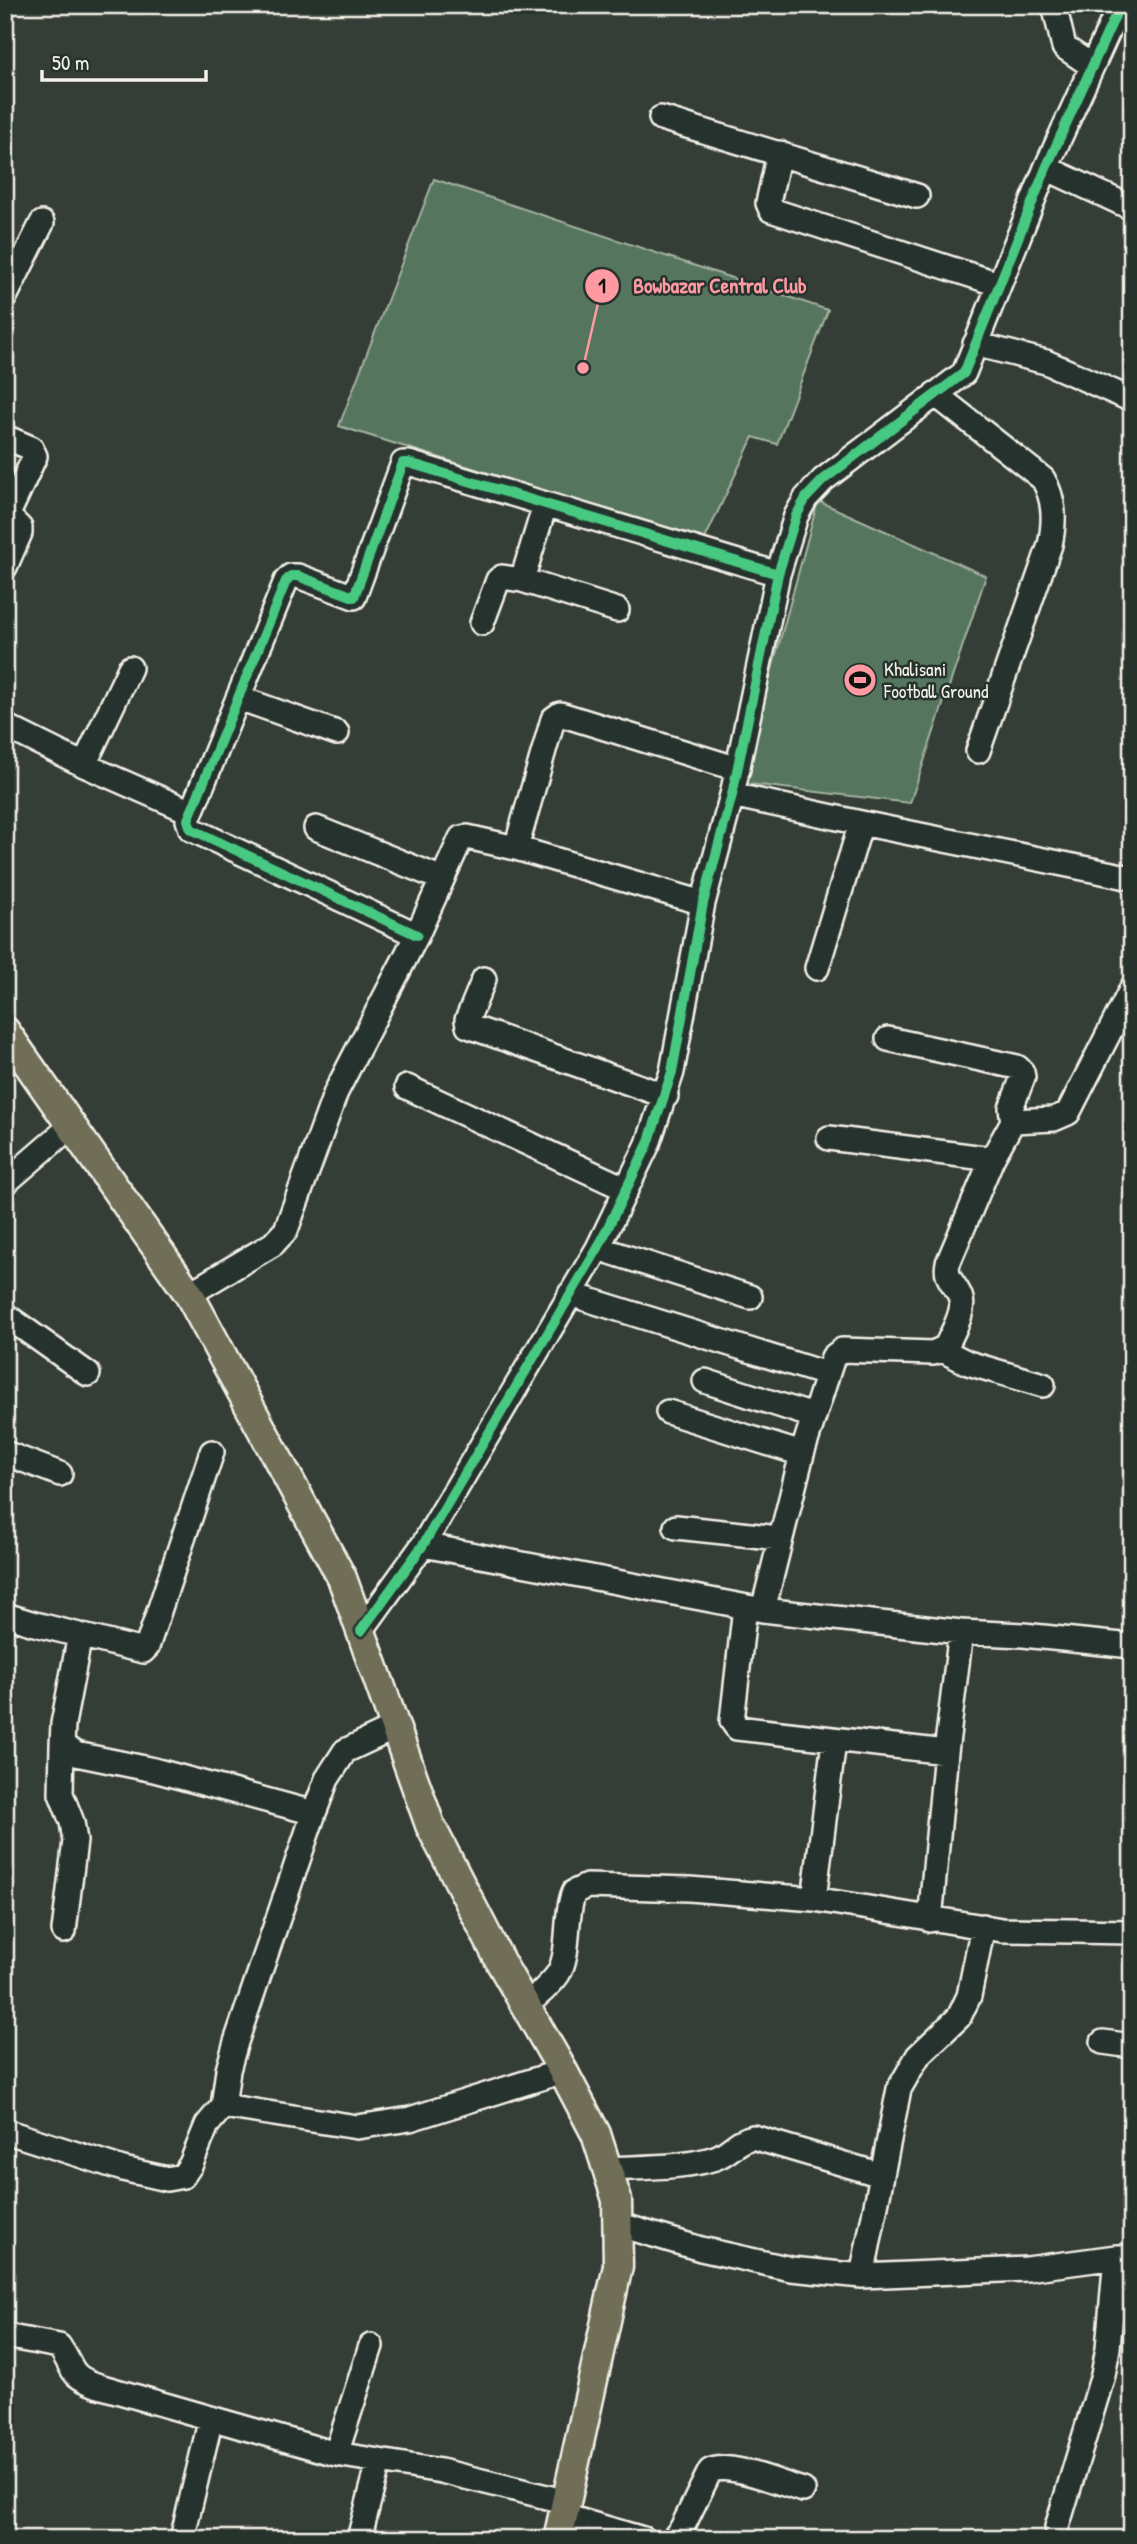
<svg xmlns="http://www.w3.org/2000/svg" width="1137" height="2544" viewBox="0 0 1137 2544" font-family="'Patrick Hand',sans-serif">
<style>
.green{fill:#56755e;stroke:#a5b3a3;stroke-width:2}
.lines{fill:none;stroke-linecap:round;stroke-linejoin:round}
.minor-casing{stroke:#f4f1e8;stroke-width:28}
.major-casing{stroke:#f4f1e8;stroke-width:33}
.minor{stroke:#26332d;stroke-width:23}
.major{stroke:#716e59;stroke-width:28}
.cycleway-casing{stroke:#26332d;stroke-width:15}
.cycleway{stroke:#46c982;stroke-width:10}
.labels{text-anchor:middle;stroke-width:5;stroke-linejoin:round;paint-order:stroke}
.poi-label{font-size:19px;fill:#f4f1e8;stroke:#26332d;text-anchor:start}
.leader{fill:none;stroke:#ff9aa2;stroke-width:2.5}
.callout-dot{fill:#ff9aa2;stroke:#26332d;stroke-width:2.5}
.mark-label{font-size:21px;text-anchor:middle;font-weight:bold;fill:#111}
.callout-label{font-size:21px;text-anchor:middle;font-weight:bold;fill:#ff9aa2;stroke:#26332d;stroke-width:5;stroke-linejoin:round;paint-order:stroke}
</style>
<rect width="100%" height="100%" fill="#353e36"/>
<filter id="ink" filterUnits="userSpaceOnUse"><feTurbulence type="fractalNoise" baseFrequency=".0143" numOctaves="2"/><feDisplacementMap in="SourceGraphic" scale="14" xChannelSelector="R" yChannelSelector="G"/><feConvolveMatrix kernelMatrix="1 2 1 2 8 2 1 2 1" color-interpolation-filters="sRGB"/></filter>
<g filter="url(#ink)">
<path class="green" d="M434 179 828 310 777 444 753 437 704 541 339 426Z
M818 501 986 576 910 803 741 783Z"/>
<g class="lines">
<defs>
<path id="minor" d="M1054 5 1064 47 1092 66
M661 118 917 196
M779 153 768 203 771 210 998 284
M1046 168 1132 208
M5 297 42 223
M975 344 1046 362 1132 400
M935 394 1043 479C1055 500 1055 521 1050 545L978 751
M5 437 31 448 35 456 10 510V518L20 528V533L5 567
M522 580 545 505
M482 623 498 580 502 577 522 580 617 610
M239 698 337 733
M5 726 84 765 191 812
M84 765 130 668
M732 795 861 823 1132 878
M316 828 442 879
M516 848 553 719 560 714 738 769
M417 935 191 829 188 820 286 581 291 576H298L354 597 403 463H409L778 574
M817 968 861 823
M484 979 467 1020 468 1026 666 1096
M888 1039 1017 1067 1022 1072 1023 1077 1011 1108 1013 1121
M407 1087 626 1189
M829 1138 992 1159
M5 1183 71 1126
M598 1248 750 1297
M189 1294 273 1244 286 1230 336 1092 417 935 461 838 467 837 516 848 703 903
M570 1294 826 1374
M5 1315 88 1374
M942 1350 968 1363 1043 1385
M705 1381 813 1416
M668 1412 802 1454
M5 1453 60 1474
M676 1527 779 1538
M423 1545 763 1610 961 1632 1023 1635 1132 1646
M745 1607 732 1721 737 1728 946 1752
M763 1610 802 1454 833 1357 842 1350 933 1353 946 1347C951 1334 965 1313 961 1299 957 1284 944 1280 948 1263L992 1159 1013 1121 1054 1119 1068 1113 1132 988
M5 1615 31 1623 143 1651 147 1647 212 1452
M361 1631 423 1545 598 1248 648 1144 672 1072 703 903 732 795 778 574 796 516 806 498 823 480 964 373 1046 168 1120 5
M80 1635 63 1724 62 1745 76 1754 154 1770 314 1813
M62 1745 61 1794 72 1822 75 1841 64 1931
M814 1899 834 1741
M930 1920 946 1752 961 1632
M526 2006C536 1996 550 1986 558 1974 571 1953 564 1917 574 1892L587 1886 689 1889 814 1899 1002 1930 1132 1932
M1103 2042 1132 2046
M223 2106 228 2070 236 2042 314 1813 327 1779 345 1751 396 1727
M5 2131 123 2169 167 2179 183 2176 191 2164 207 2125 223 2106 357 2127 410 2119 563 2071
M609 2169C640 2167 685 2168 715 2158 730 2153 737 2140 753 2137L881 2175
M617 2224 701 2249 791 2269 862 2276 1027 2269 1116 2257H1132
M862 2276 899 2089 918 2056 959 2017 969 1996 983 1926
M5 2336 59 2346C76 2370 67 2375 99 2386L336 2454 441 2471 567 2502
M336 2454 371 2346
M564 2516 643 2539
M1057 2527 1103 2375 1108 2348 1116 2257
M182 2539 211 2418
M359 2539 379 2462
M673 2539 682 2528 710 2471C729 2461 781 2484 803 2490"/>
<path id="major" d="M5 1031 189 1294 342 1578 430 1825 501 1963 563 2071 596 2134 617 2200 618 2266 558 2539"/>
</defs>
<use href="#minor" class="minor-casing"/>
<use href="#major" class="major-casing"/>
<use href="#minor" class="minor"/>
<use href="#major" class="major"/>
<defs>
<path id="cycleway" d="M417 935 191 829 188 820 286 581 291 576H298L354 597 403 463H409L778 574
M361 1631 423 1545 598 1248 648 1144 672 1072 703 903 732 795 778 574 796 516 806 498 823 480 964 373 1046 168 1120 5"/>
</defs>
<use href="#cycleway" class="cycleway-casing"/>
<use href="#cycleway" class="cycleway"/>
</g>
</g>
<defs>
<symbol id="stadium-disc" viewBox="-11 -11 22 22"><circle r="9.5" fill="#ff9aa2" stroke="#26332d"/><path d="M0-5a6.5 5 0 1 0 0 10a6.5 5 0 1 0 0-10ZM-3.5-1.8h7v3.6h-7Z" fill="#111"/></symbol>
</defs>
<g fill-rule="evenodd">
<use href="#stadium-disc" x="841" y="661" width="38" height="38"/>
</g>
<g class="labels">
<g class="poi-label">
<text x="884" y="676">Khalisani<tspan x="884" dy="22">Football Ground</tspan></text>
</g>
</g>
<path class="leader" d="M583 368L602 286"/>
<g class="callout-dot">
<circle cx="583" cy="368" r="7"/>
<circle cx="602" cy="286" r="18"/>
</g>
<g class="mark-label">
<text x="602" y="293">1</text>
</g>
<g class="callout-label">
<text x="720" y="293">Bowbazar Central Club</text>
</g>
<rect width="1137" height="2544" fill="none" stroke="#26332d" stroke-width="28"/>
<rect x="14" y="14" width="1109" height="2516" fill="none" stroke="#f4f1e8" stroke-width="2.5" filter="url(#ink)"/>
<path d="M42 70v10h164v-10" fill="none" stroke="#f4f1e8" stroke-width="3.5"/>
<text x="52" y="70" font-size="21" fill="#f4f1e8" stroke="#26332d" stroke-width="5" paint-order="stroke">50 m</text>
</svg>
